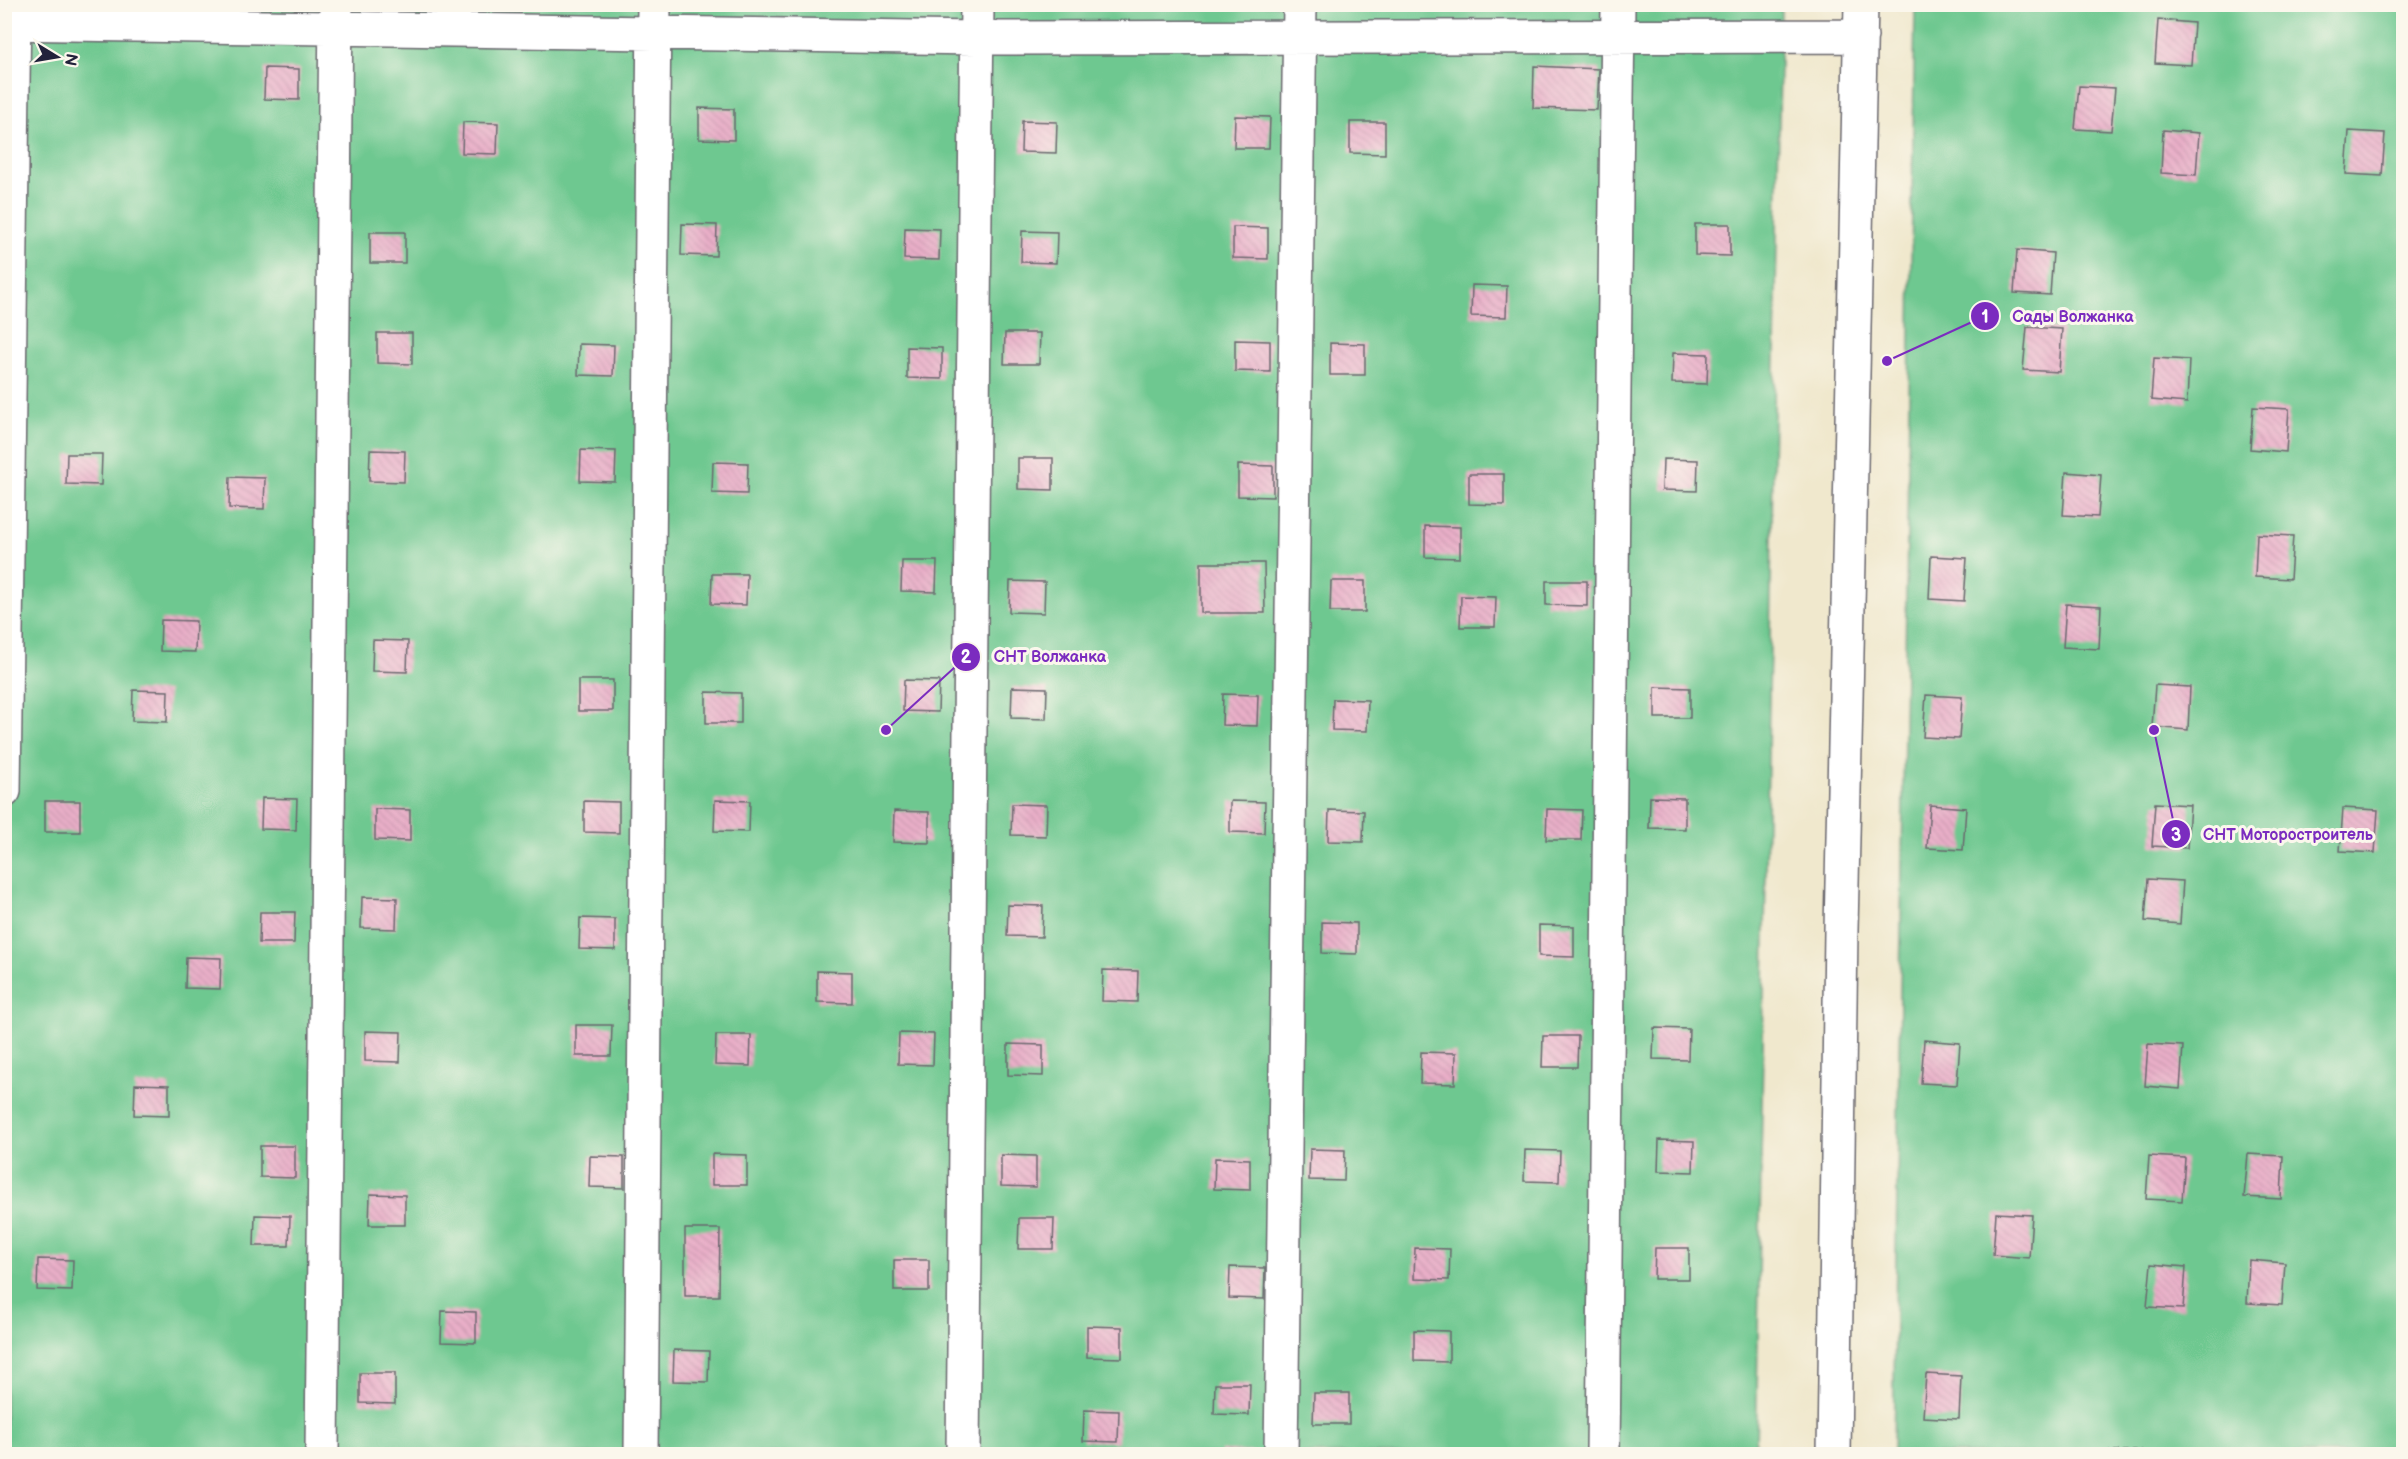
<svg xmlns="http://www.w3.org/2000/svg" width="2408" height="1459" viewBox="0 0 2408 1459" font-family="'Balsamiq Sans',sans-serif">
<style>
.green{fill:#6ec890;stroke:#487566;stroke-width:1.5}
.building{fill:url(#building-back-hatch)}
.lines{fill:none;stroke-linecap:round;stroke-linejoin:round}
.minor-casing{stroke:#6a676e;stroke-width:36}
.path{stroke:#6a676e;stroke-width:4;stroke-dasharray:4.5 4.5;stroke-linecap:butt}
.minor{stroke:#fff;stroke-width:33}
.leader{fill:none;stroke:#7b2cbf;stroke-width:2}
.callout-dot{fill:#7b2cbf;stroke:#fbf7ec;stroke-width:2}
.mark-label{font-size:18px;text-anchor:middle;font-weight:bold;fill:#fff}
.callout-label{font-size:16px;text-anchor:middle;font-weight:bold;fill:#7b2cbf;stroke:#fbf7ec;stroke-width:6;stroke-linejoin:round;paint-order:stroke}
</style>
<defs>
<pattern id="building-back-hatch" width="6" height="6" patternUnits="userSpaceOnUse" patternTransform="scale(1.5)"><rect width="6" height="6" fill="#e9afc8"/><path d="M-1 5l2 2M0 0l6 6M5-1l2 2" fill="none" stroke="#c896ad"/></pattern>
</defs>
<rect width="100%" height="100%" fill="#fbf7ec"/>
<filter id="ink" filterUnits="userSpaceOnUse"><feTurbulence type="fractalNoise" baseFrequency=".0167" numOctaves="2"/><feDisplacementMap in="SourceGraphic" scale="12" xChannelSelector="R" yChannelSelector="G"/><feConvolveMatrix kernelMatrix="1 2 1 2 8 2 1 2 1" color-interpolation-filters="sRGB"/></filter>
<filter id="wash" filterUnits="userSpaceOnUse"><feTurbulence type="fractalNoise" baseFrequency=".008" numOctaves="4" result="noise"/><feDisplacementMap in="SourceGraphic" scale="24" xChannelSelector="R" yChannelSelector="G"/><feGaussianBlur stdDeviation="1.35" result="paint"/><feColorMatrix in="noise" values="0 0 0 0 0 0 0 0 0 0 0 0 0 0 0 0 0 1.4 0 .05"/><feComposite in="paint" operator="in"/></filter>
<g filter="url(#wash)">
<rect width="100%" height="100%" fill="#f0e8cd"/>
<path class="green" d="M5 5H1781L1756 1454H5Z
M1915 5H2403V1454H1893Z"/>
<g id="blocks">
<path class="building" d="M2158 20 2194 23 2191 65 2155 63Z
M1534 66 1599 69 1597 110 1533 108Z
M265 68 299 69V100L264 99Z
M2079 86 2115 88 2111 131 2075 129Z
M699 108 734 109V140L699 139Z
M1235 116 1270 117 1269 148H1234Z
M1022 121 1057 122 1056 153 1021 152Z
M463 122 498 123 497 154 462 153Z
M1350 122H1385V154L1350 153Z
M2163 130 2199 133 2196 175 2161 173Z
M2349 131 2385 133 2382 176 2346 174Z
M682 224 717 225 716 256 681 255Z
M1695 224H1730V256L1695 255Z
M1233 227 1268 228V259L1233 258Z
M905 228 940 229 939 260 904 259Z
M1022 231 1057 232 1056 263 1021 262Z
M370 232H405V263H370Z
M2017 250 2053 253 2050 295 2014 293Z
M1472 285 1507 286 1506 317 1471 316Z
M2027 327 2062 329 2059 372 2023 370Z
M377 333H412V364L377 363Z
M1005 333H1040L1039 364H1004Z
M1235 340 1270 341V372L1235 371Z
M1330 343 1365 344V375H1330Z
M579 344 614 345 613 376 578 375Z
M907 347 942 348V379L907 378Z
M1673 353 1708 354 1707 384 1672 383Z
M2154 358 2189 360 2187 403 2151 400Z
M2253 407 2289 409 2286 452 2250 449Z
M370 450 405 451 404 482 369 481Z
M581 450 616 451 615 482 580 481Z
M67 454H102L101 485 66 484Z
M1018 458H1053V490L1018 489Z
M1663 459 1698 460 1697 491 1662 490Z
M713 462 748 463 747 494 712 493Z
M1238 465 1273 466V497L1238 496Z
M2066 472 2101 475 2098 517 2063 515Z
M1469 474H1504V505L1469 504Z
M230 477 265 478 264 509 229 508Z
M1425 526 1460 527V558L1425 557Z
M2257 534 2293 536 2290 579 2255 577Z
M1931 556 1967 558 1964 601 1929 599Z
M902 561H937L936 592 901 591Z
M1201 563H1264L1265 613H1201Z
M712 574H747L746 605 711 604Z
M1010 581 1045 582 1044 613 1009 612Z
M1331 581H1365V612H1330Z
M1546 581H1587V606L1546 605Z
M1461 596 1496 597 1495 627H1460Z
M2066 604 2101 606 2099 649 2063 647Z
M161 620 196 621 195 652 160 651Z
M373 640 408 641 407 672 372 671Z
M578 680H613V711H578Z
M904 680 939 681 938 712 903 711Z
M2155 685 2190 687 2188 730 2152 727Z
M1012 687 1047 688 1046 719 1011 718Z
M1655 687 1690 688V718H1655Z
M133 690 168 691 167 722 132 721Z
M706 692 741 693V723H706Z
M1223 694 1258 695 1257 726 1222 725Z
M1926 695 1962 697 1959 739 1923 737Z
M1333 699 1368 700 1367 731 1332 730Z
M1650 797 1685 798V829L1649 828Z
M262 798 297 799 296 830 261 829Z
M715 800 750 801 749 832 714 831Z
M45 801H80V832H45Z
M584 801 619 802V833L584 832Z
M1230 801 1265 802 1264 833 1230 832Z
M2155 803 2190 805 2187 848 2152 846Z
M1012 804 1047 805 1046 836 1011 835Z
M1930 805 1966 808 1963 850 1927 848Z
M2343 808 2378 810 2375 853 2340 851Z
M375 809 410 810V841L375 840Z
M1547 809 1582 810 1581 840H1546Z
M1329 810 1364 811 1363 842 1328 841Z
M894 811 929 812V843L893 842Z
M2148 879 2183 881 2180 924 2145 921Z
M362 897 397 898 396 929 361 928Z
M1008 905 1043 906 1042 937 1007 936Z
M260 912H295L294 943H259Z
M580 918 615 919V950L579 949Z
M1322 922 1357 923V954L1322 953Z
M1539 925 1574 926V957L1539 956Z
M186 957 221 958 220 989 185 988Z
M1103 970 1138 971 1137 1002 1102 1001Z
M817 971 852 972V1003L817 1002Z
M576 1025H612L611 1056H576Z
M1654 1028 1689 1029 1688 1060 1653 1059Z
M365 1031 401 1032 400 1062 365 1061Z
M899 1033 934 1034 933 1065 898 1064Z
M716 1035H751L750 1066 715 1065Z
M1543 1036H1578L1577 1067H1542Z
M1924 1040 1960 1043 1957 1085 1921 1083Z
M1008 1044 1043 1045V1076L1008 1075Z
M2148 1044 2183 1046 2180 1089 2145 1086Z
M1421 1052 1456 1053 1455 1084 1420 1083Z
M135 1084 169 1085V1116L134 1115Z
M1659 1140 1694 1141 1693 1172 1658 1171Z
M260 1146H295V1178L260 1177Z
M1310 1149 1345 1150 1344 1181 1309 1180Z
M1525 1150 1560 1151 1559 1182 1524 1181Z
M712 1154 747 1155V1185H712Z
M2248 1154 2283 1156 2281 1199 2244 1197Z
M1001 1155 1036 1156V1187L1001 1186Z
M590 1156 624 1157V1188L589 1187Z
M2149 1156 2185 1158 2182 1201 2146 1199Z
M1215 1158 1250 1159V1190L1214 1189Z
M370 1194 405 1195V1225H369Z
M1996 1213 2032 1215 2029 1258 1993 1255Z
M255 1215 290 1216 289 1246H254Z
M1019 1218H1054L1053 1249H1018Z
M685 1229H720L719 1296H685Z
M1415 1248 1450 1249 1449 1280 1414 1279Z
M1655 1248H1689V1279H1654Z
M38 1259 73 1260 72 1291 37 1290Z
M894 1260H929V1291H894Z
M2249 1260 2285 1263 2282 1305 2247 1303Z
M2151 1264 2186 1267 2183 1309 2147 1307Z
M1230 1267 1265 1268 1264 1299 1229 1298Z
M442 1311 476 1312V1343L441 1342Z
M1087 1326 1122 1327V1358L1087 1357Z
M1414 1330 1449 1331V1362L1414 1361Z
M674 1350 709 1351 708 1382 673 1381Z
M360 1373H395V1404L360 1403Z
M1926 1374 1961 1376 1959 1419 1923 1417Z
M1215 1384H1250L1249 1415 1214 1414Z
M1314 1393H1349V1424H1313Z
M1084 1410 1119 1411 1118 1442 1083 1441Z
M1221 1451 1256 1452V1454H1221Z"/>
</g>
</g>
<g filter="url(#ink)">
<use href="#blocks" fill-opacity="0" stroke="#6a676e" stroke-width="1.5"/>
<g class="lines">
<defs>
<path id="minor" d="M4 23 976 38 1861 36
M4 791 14 4
M322 1454 336 4
M641 1454 654 4
M963 1454 977 4
M1281 1454 1300 4
M1603 1454 1618 4
M1834 1454 1841 930 1861 4"/>
</defs>
<use href="#minor" class="minor-casing"/>
<path class="path" d="M1907 1452H2404"/>
<use href="#minor" class="minor"/>
</g>
</g>
<path class="leader" d="M1887 361L1985 316M886 730L966 657M2154 730L2176 834"/>
<g class="callout-dot">
<circle cx="1887" cy="361" r="6"/>
<circle cx="886" cy="730" r="6"/>
<circle cx="2154" cy="730" r="6"/>
<circle cx="1985" cy="316" r="15"/>
<circle cx="966" cy="657" r="15"/>
<circle cx="2176" cy="834" r="15"/>
</g>
<g class="mark-label">
<text x="1985" y="323">1</text>
<text x="966" y="663">2</text>
<text x="2176" y="841">3</text>
</g>
<g class="callout-label">
<text x="2073" y="322">Сады Волжанка</text>
<text x="1050" y="662">СНТ Волжанка</text>
<text x="2288" y="840">СНТ Моторостроитель</text>
</g>
<rect width="2408" height="1459" fill="none" stroke="#fbf7ec" stroke-width="24"/>
<g transform="translate(57 57) rotate(101)" stroke="#fbf7ec" stroke-width="4.5" paint-order="stroke">
<path d="M0-4.5L10 22L0 15L-10 22Z" fill="#22223b"/>
<text y="-9" font-size="16" font-weight="bold" text-anchor="middle" fill="#22223b">N</text>
</g>
</svg>
